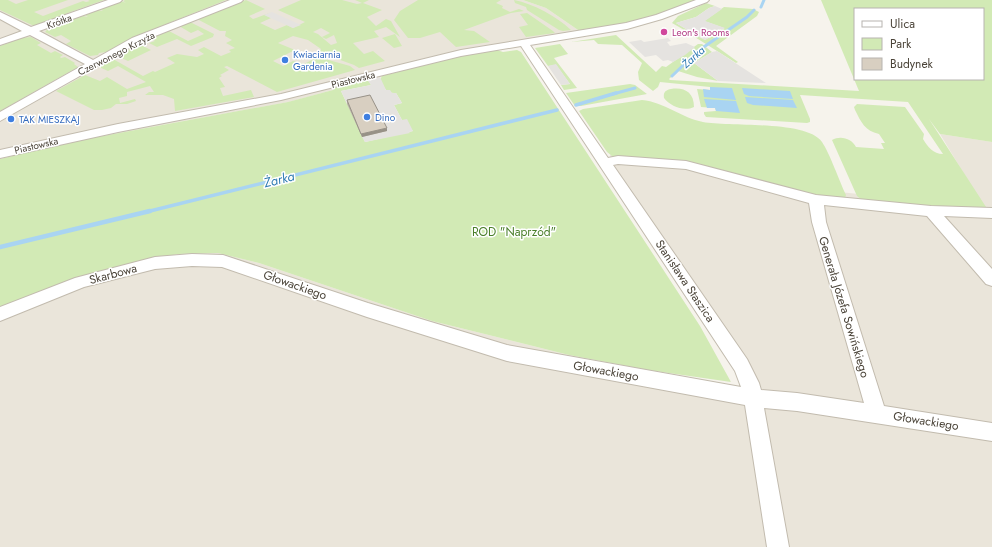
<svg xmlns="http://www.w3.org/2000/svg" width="992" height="547" viewBox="0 0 992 547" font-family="Jost,sans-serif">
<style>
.residential{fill:#eae5da}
.green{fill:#d2eab5;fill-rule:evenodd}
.parking{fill:#e5e3e0}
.water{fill:#a9d4f2}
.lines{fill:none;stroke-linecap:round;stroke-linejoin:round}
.stream-far2{stroke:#a9d4f2;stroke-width:3}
.stream-far1{stroke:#a9d4f2;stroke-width:3.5}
.stream{stroke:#a9d4f2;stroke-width:4.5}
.minor-casing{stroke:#c2bbae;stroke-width:2}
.minor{fill:#fff;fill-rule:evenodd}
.wall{fill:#bab2a6}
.shaded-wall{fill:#979187}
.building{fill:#d8cfc1;stroke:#979187}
.hotel-dot{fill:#d1479c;stroke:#fff;stroke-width:1.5}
.shop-dot{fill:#3f7fe0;stroke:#fff;stroke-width:1.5}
.labels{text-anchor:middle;stroke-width:3;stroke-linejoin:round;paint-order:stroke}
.far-street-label{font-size:10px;fill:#4b4439;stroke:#fff}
.far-hotel-label{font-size:10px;fill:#b23c85;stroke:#fff;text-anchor:start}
.far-shop-label{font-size:10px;fill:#366cbe;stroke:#fff;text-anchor:start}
.far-water-label{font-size:11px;font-style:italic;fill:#2e7ab2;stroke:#fff}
.park-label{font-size:12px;fill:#4a7f2a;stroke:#fff}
.street-label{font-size:12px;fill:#4b4439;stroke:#fff}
.water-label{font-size:13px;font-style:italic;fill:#2e7ab2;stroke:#fff}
</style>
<rect width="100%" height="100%" fill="#f6f3ec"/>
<path class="residential" d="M0 0H523L546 8 581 32 443 54 386 68 389 75 289 102 70 142 0 159Z
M940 134 992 142V547H0V309L149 260 178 254 219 253 259 263 432 321 569 355 761 393 612 165 610 155 722 163 820 190 984 207Z"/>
<path class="green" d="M0 0H8L16 4 28 0H68L34 12 43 16 83 1 86 2 90 1 88 0H104L65 14 68 16 34 26 0 10Z
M125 0H226L134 37 106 52 99 53 98 55 90 56 66 44 71 41 61 35 55 37 45 32C50 25 62 24 69 23L67 21 83 16 88 17 85 15 97 10 103 11 100 9 121 1 126 3 123 1Z
M246 0 265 9 249 16 253 19 272 12 265 15 271 18 260 23 275 30 287 25 293 28 305 22 278 10 301 0H342L357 4 362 3 355 0H369L363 3 382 10 367 17 376 26 386 19 391 21 400 37 386 27 374 31 379 37 353 43 364 54 373 51 385 61 359 68 354 65 324 54 320 52 321 49 308 40 293 36 278 43 295 50 273 61 283 66 293 61 304 64 318 57 350 66 355 70 277 92 227 66 224 67 229 70 220 75 222 76 219 78 225 87 220 88 223 96 251 90 254 97 175 111 174 99 163 95H145L149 92H154L150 86 127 92V96L119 98 120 103 135 99 136 101 127 104H116L111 108 102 110H94L56 91 85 75 100 81 107 77 127 89 146 82 118 66 108 71 99 67 113 59 143 76 153 71 155 72 175 63 167 58 177 54 197 57 204 54 198 50 204 47 221 56 231 52 229 50 235 48 226 43 232 40 225 36 226 31H220L197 19ZM321 28 330 33 322 37 326 39 334 35 337 43 331 45 318 34 313 32Z
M418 0H501L496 3 503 6 502 8 510 12 519 9 524 11 511 13 464 30 474 31 490 42 456 47 440 32 420 38H408L394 20 400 11Z
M514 0C534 4 556 16 571 30L563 31 559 30 527 10 526 7 515 3Z
M523 0H697L639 21 581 32 546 8Z
M821 0H992V142L940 134 929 119 988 210 929 208 863 201 857 196 832 140C841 135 852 139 856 147L884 149 881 143H885L879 134C865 131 861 122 855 110L854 107 857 104 905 107 924 134 923 139C928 147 933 154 943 154L908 102 800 95 810 119V122L807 123 706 117 704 114V112L716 111 715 108 701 107 697 89 710 90V87L660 82 658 87 653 91 639 80 638 72 642 63 622 45 598 44 594 40 571 42 616 35 656 72 662 66 666 67 698 44H702L712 52 694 63 718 81 697 77 678 71 669 79 670 80 859 91ZM855 9H983V79H855Z
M706 3 715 6 709 8 696 17 676 23 686 29V31L672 23 678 16Z
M724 7 753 9 759 12 757 16 716 46 738 62 736 63 690 34H694L705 40 724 28 704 21Z
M527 13 553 31 555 33 526 37 519 27 528 25 520 14Z
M190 22 214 34 213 37 191 46 177 39 157 47 149 43 155 41 151 38 169 31 188 41 204 34 198 30 191 33 179 26Z
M395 34 402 46 394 48 382 38Z
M31 37 41 43 37 45 51 53 55 51 63 55 60 57 61 58 65 57 75 63 74 64 78 67 0 111V46L21 38Z
M139 44 151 50 128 61 117 56Z
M560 44 568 54 554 58 577 88 564 90 561 85 570 84 556 65 548 66 535 48Z
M497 50 503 52 517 50 521 52 700 326 731 382 648 370 569 355 432 321 259 263 218 253 178 254 149 260 0 310V159L70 142 288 102 333 90V88L366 80 369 81 371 85 341 91 365 142 413 131 402 120 394 105 402 103 396 93C386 94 384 87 380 80L382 76 450 58Z
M630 84 635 85 647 94 581 106H575L566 93Z
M671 89C684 87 694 92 694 107 684 112 670 106 664 98 663 92 666 90 671 89Z
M642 100C664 102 682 118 703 122 729 127 807 120 822 142 830 154 839 180 846 195L845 198 842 200 823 198 658 160 612 156 607 152 579 111 583 109Z"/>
<path class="parking" d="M715 6 722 9 705 21 725 28 705 40 694 34H690L685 31 686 29 676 23 696 17 709 8Z
M272 12 301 25 293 28 264 15Z
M668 38 671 41 667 42 670 46 686 43 695 47 685 55 673 62 668 60 663 61 656 55 645 57 629 42 641 40 644 42Z
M717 51 766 83 718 81 694 63 712 52Z
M556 64 570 84 561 85 548 66Z
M380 77 386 90H390L392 93H396L402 103 394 105 402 120 407 119 413 131 409 132 410 133 365 142 362 137 387 131 371 99 347 104 341 91 371 85 368 81Z"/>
<path class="water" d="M710 87 732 88 736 100 704 97 703 89 710 90Z
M742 88 790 91 793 99 749 96 744 94Z
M745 97 793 100 797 108 753 105 747 103Z
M704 99 736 101 740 113 716 111 715 108H707Z"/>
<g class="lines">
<path class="stream-far2" d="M761 7 764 0
M672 76 698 51 747 17 754 10
M613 94 635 88"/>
<path class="stream-far1" d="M576 105 616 93
M146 212 557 110"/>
<path class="stream" d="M0 247 150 211"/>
<defs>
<path id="minor" d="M108 0H122L120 2 39 31 93 60 132 38 230 0H243L241 2 140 42 0 121V112L85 64 30 35 0 45V39L22 31 0 19V12L31 27Z
M696 0H709L707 2 662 19 627 29 530 45 608 158 618 156 686 161 816 195 931 206 992 208V218L944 216 992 269V286L986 284 927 216 824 205 826 222 884 406 992 423V441L797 411 764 408 789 547H767L745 405 507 361 367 317 222 267 192 266 155 269 84 287 0 321V307L75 278 155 257 192 254 223 255 368 303 507 345 741 387 735 371 521 46 461 56 281 100 118 132 0 158V150L118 124 281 94 461 50 626 23 656 15ZM618 164 686 169 809 203 812 222 864 403 797 393 761 390 759 383 747 359 613 165Z"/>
</defs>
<use href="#minor" class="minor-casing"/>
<use href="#minor" class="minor"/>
</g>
<path class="wall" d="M347 100 387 131 362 137 347 104Z"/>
<path class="shaded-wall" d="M387 128V131L362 137 361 134Z"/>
<path class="building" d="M370 95 387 128 361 134 347 100Z"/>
<circle class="hotel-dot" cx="664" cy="32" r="4"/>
<g class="shop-dot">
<circle cx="285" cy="60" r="4"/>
<circle cx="367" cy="117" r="4"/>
<circle cx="11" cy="119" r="4"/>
</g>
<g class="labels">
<g class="far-street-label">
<text transform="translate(59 21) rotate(-20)" y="4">Krótka</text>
<text transform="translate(116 53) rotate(-27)" y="4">Czerwonego Krzyża</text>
<text transform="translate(353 79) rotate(-14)" y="4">Piastowska</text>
<text transform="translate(36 145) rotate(-13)" y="4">Piastowska</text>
</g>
<g class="far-hotel-label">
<text x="672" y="36">Leon's Rooms</text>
</g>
<g class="far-shop-label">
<text x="293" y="58">Kwiaciarnia<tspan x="293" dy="12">Gardenia</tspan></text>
<text x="375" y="121">Dino</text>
<text x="19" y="123">TAK MIESZKAJ</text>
</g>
<g class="far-water-label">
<text transform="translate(693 57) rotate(-42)" y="4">Żarka</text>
</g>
<g class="park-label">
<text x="514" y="236">ROD "Naprzód"</text>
</g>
<g class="street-label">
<text transform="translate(113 274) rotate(-15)" y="4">Skarbowa</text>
<text transform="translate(685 281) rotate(56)" y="4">Stanisława Staszica</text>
<text transform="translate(295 285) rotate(19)" y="4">Głowackiego</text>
<text transform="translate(844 307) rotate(73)" y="4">Generała Józefa Sowińskiego</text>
<text transform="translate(606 371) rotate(10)" y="4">Głowackiego</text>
<text transform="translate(926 421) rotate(9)" y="4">Głowackiego</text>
</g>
<g class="water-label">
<text transform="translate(279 179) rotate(-14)" y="5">Żarka</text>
</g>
</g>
<rect x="854" y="8" width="130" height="72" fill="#ffffff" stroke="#b7b4b0"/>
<rect x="862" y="21" width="20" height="6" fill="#ffffff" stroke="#b7b4b0"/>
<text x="890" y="28" font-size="12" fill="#4b4439">Ulica</text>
<rect x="862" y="38" width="20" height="12" fill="#d2eab5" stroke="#b7b4b0"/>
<text x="890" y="48" font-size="12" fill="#4b4439">Park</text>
<rect x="862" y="58" width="20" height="12" fill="#d8cfc1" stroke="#b7b4b0"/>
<text x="890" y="68" font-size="12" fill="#4b4439">Budynek</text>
</svg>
